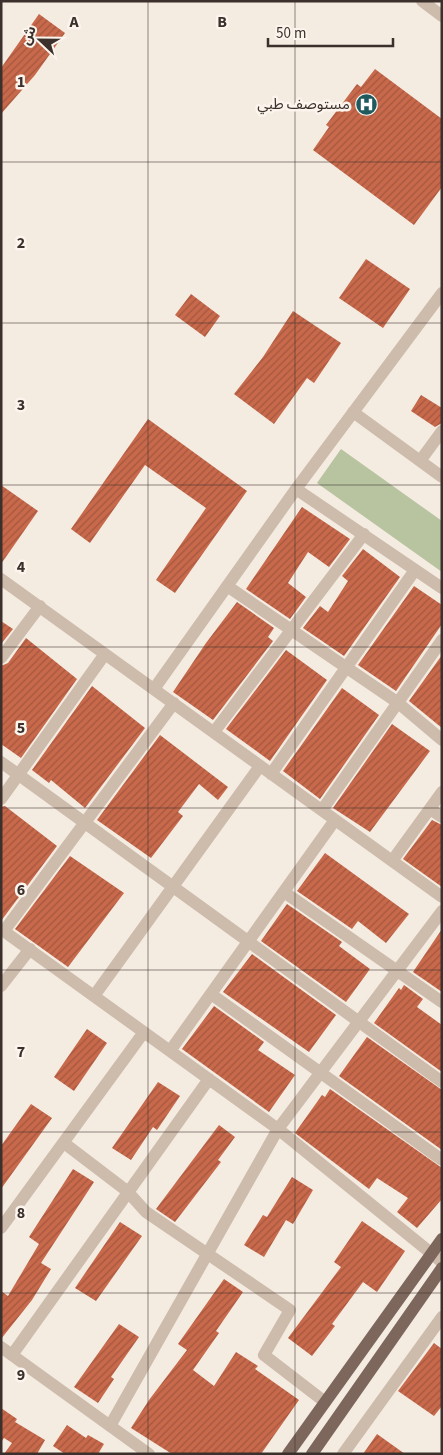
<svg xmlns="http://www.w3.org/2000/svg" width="443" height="1455" viewBox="0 0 443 1455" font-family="'Source Sans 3','Noto Sans Arabic',sans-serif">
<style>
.garden{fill:#b8c4a0}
.building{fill:url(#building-hatch)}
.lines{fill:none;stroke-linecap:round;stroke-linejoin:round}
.street{stroke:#cdbbac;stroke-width:12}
.primary{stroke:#7d675c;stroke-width:12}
.grid{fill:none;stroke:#3b302b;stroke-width:1;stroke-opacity:0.55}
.labels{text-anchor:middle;stroke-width:5;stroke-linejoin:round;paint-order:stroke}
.poi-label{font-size:15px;fill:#3b302b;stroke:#fbf5ee;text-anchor:end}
.grid-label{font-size:16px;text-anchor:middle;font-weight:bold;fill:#3b302b;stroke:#fbf5ee;stroke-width:5;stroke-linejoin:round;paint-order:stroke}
</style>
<defs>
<pattern id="building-hatch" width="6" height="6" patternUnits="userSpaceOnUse" patternTransform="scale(1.25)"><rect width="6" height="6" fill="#c8694b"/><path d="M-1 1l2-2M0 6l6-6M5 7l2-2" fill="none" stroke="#a4573f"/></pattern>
</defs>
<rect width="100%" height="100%" fill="#f4ebe1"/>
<path class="garden" d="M341 449 442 521V572L317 483Z"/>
<path class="building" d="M39 14 65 33 35 75 1 114V68Z
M375 69 442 119V187L414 225 313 150 329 127 326 125 357 84 361 87Z
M366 259 410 289 383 328 339 298Z
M191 294 220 316 205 337 175 315Z
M293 311 341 343 314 383 307 378 274 424 234 394 263 357Z
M421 395 442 408V423L435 427 411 411Z
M148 419 247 491 175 593 156 580 206 508 145 465 90 543 71 529Z
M1 485 38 511 1 564Z
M302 507 350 539 329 567 308 552 288 583 306 597 290 619 246 589Z
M363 549 400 577 344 656 303 628 320 606 328 612 348 581 342 576Z
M414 586 442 605V624L396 691 358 665Z
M237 602 274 628 268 637 273 641 213 720 173 692 206 643Z
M1 621 13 629 1 644Z
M26 638 77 679 21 758 1 744V666L8 663Z
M286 650 327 680 270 761 226 729Z
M442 655V728L409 701Z
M92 686 145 728 85 808 51 780 49 783 32 770Z
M342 688 379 715 320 799 283 771Z
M392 724 430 751 370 832 333 808Z
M160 735 228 787 218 800 199 784 178 812 183 816 151 858 97 820Z
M5 806 57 846 1 921V807Z
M432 820 442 825V887L403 859Z
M325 853 409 914 386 943 358 921 352 929 297 891Z
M70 856 124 893 68 967 15 929Z
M287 904 342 942 339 946 370 969 346 1002 261 941Z
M442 929V992L413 972Z
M252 954 336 1015 309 1052 223 992Z
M404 985 423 999 417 1007 442 1025V1072L374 1023 399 988 401 990Z
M214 1006 264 1042 258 1050 295 1075 269 1112 182 1049Z
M87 1029 107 1043 74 1091 54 1077Z
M367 1037 442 1090V1150L339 1076Z
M158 1082 180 1096 157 1130 153 1127 131 1160 112 1148Z
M330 1089 442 1168V1199L417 1228 397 1212 408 1198 377 1178 369 1189 295 1133 322 1095 325 1097Z
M31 1104 52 1118 1 1189V1146Z
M219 1125 235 1137 218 1160 221 1162 175 1222 156 1209Z
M73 1169 94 1182 41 1263 51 1269 32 1300 1 1339V1291L8 1296 39 1244 29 1237Z
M292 1177 313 1190 293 1224 286 1220 264 1257 244 1245 263 1215 267 1217Z
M362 1221 405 1251 377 1292 363 1282 332 1324 335 1326 312 1356 288 1338 341 1267 334 1262Z
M120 1222 142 1236 96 1301 75 1288Z
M224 1279 243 1292 216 1331 219 1333 193 1370 214 1386 236 1352 258 1366 255 1369 299 1400 261 1454H172L131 1428 149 1400 187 1350 178 1344Z
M119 1324 139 1337 111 1377 114 1379 98 1403 74 1387Z
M434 1343 442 1349V1406L434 1416 398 1391Z
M1 1408 17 1419 15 1422 45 1440 37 1454H4L12 1443 4 1438 1 1442Z
M67 1425 86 1438 88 1435 104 1444 98 1454H65L53 1446Z
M377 1434 405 1454H363Z"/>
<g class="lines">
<path class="street" d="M422 1 442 16
M353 412 442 477
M420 461 442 431
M296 489 442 588
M1 579 442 897
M227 586 397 702 442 740
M1 658 40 606
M154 689 296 489 442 293
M214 732 364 534
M1 762 442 1082
M271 774 415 570
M1 799 105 654
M430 809 442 817
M322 810 442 640
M392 861 442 792
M284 892 442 1002
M1 929 278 1129 442 1262
M4 931 174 703
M1 986 30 949
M211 994 442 1160
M94 996 260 766
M170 1051 335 820
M64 1143 127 1191 146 1212 290 1310 264 1355 325 1402
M1 1228 144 1032
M1 1347 149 1454
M12 1355 209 1079
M110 1426 278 1129 442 911
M343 1454 442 1317"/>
<path class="primary" d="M288 1454 442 1239
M312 1454 442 1268"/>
</g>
<path class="grid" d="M148 1V1454M295 1V1454M1 162H442M1 323H442M1 485H442M1 647H442M1 808H442M1 970H442M1 1132H442M1 1293H442"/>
<defs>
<symbol id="hospital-disc" viewBox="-11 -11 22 22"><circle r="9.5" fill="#1f5a5e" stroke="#fbf5ee"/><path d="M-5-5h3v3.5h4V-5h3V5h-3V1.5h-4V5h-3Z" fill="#fff"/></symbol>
</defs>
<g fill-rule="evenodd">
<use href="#hospital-disc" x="354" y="92" width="25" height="25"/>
</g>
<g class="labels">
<g class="poi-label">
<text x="350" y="109">مستوصف طبي</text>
</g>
</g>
<g class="grid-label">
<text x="74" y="27">A</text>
<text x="222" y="27">B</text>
<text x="21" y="87">1</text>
<text x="21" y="248">2</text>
<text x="21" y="410">3</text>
<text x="21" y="572">4</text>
<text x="21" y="733">5</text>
<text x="21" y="895">6</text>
<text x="21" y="1057">7</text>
<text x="21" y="1218">8</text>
<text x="21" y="1380">9</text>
</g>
<rect width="443" height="1455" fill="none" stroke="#3b302b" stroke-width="5"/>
<g transform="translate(40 40) rotate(292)" stroke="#fbf5ee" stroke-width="4" paint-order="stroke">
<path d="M0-4L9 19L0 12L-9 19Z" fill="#3b302b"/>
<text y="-8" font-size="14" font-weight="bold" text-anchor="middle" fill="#3b302b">ش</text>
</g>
<path d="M268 38v8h125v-8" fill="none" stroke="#3b302b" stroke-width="2.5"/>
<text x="276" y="38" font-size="15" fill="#3b302b" stroke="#fbf5ee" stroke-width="4" paint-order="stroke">50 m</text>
</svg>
